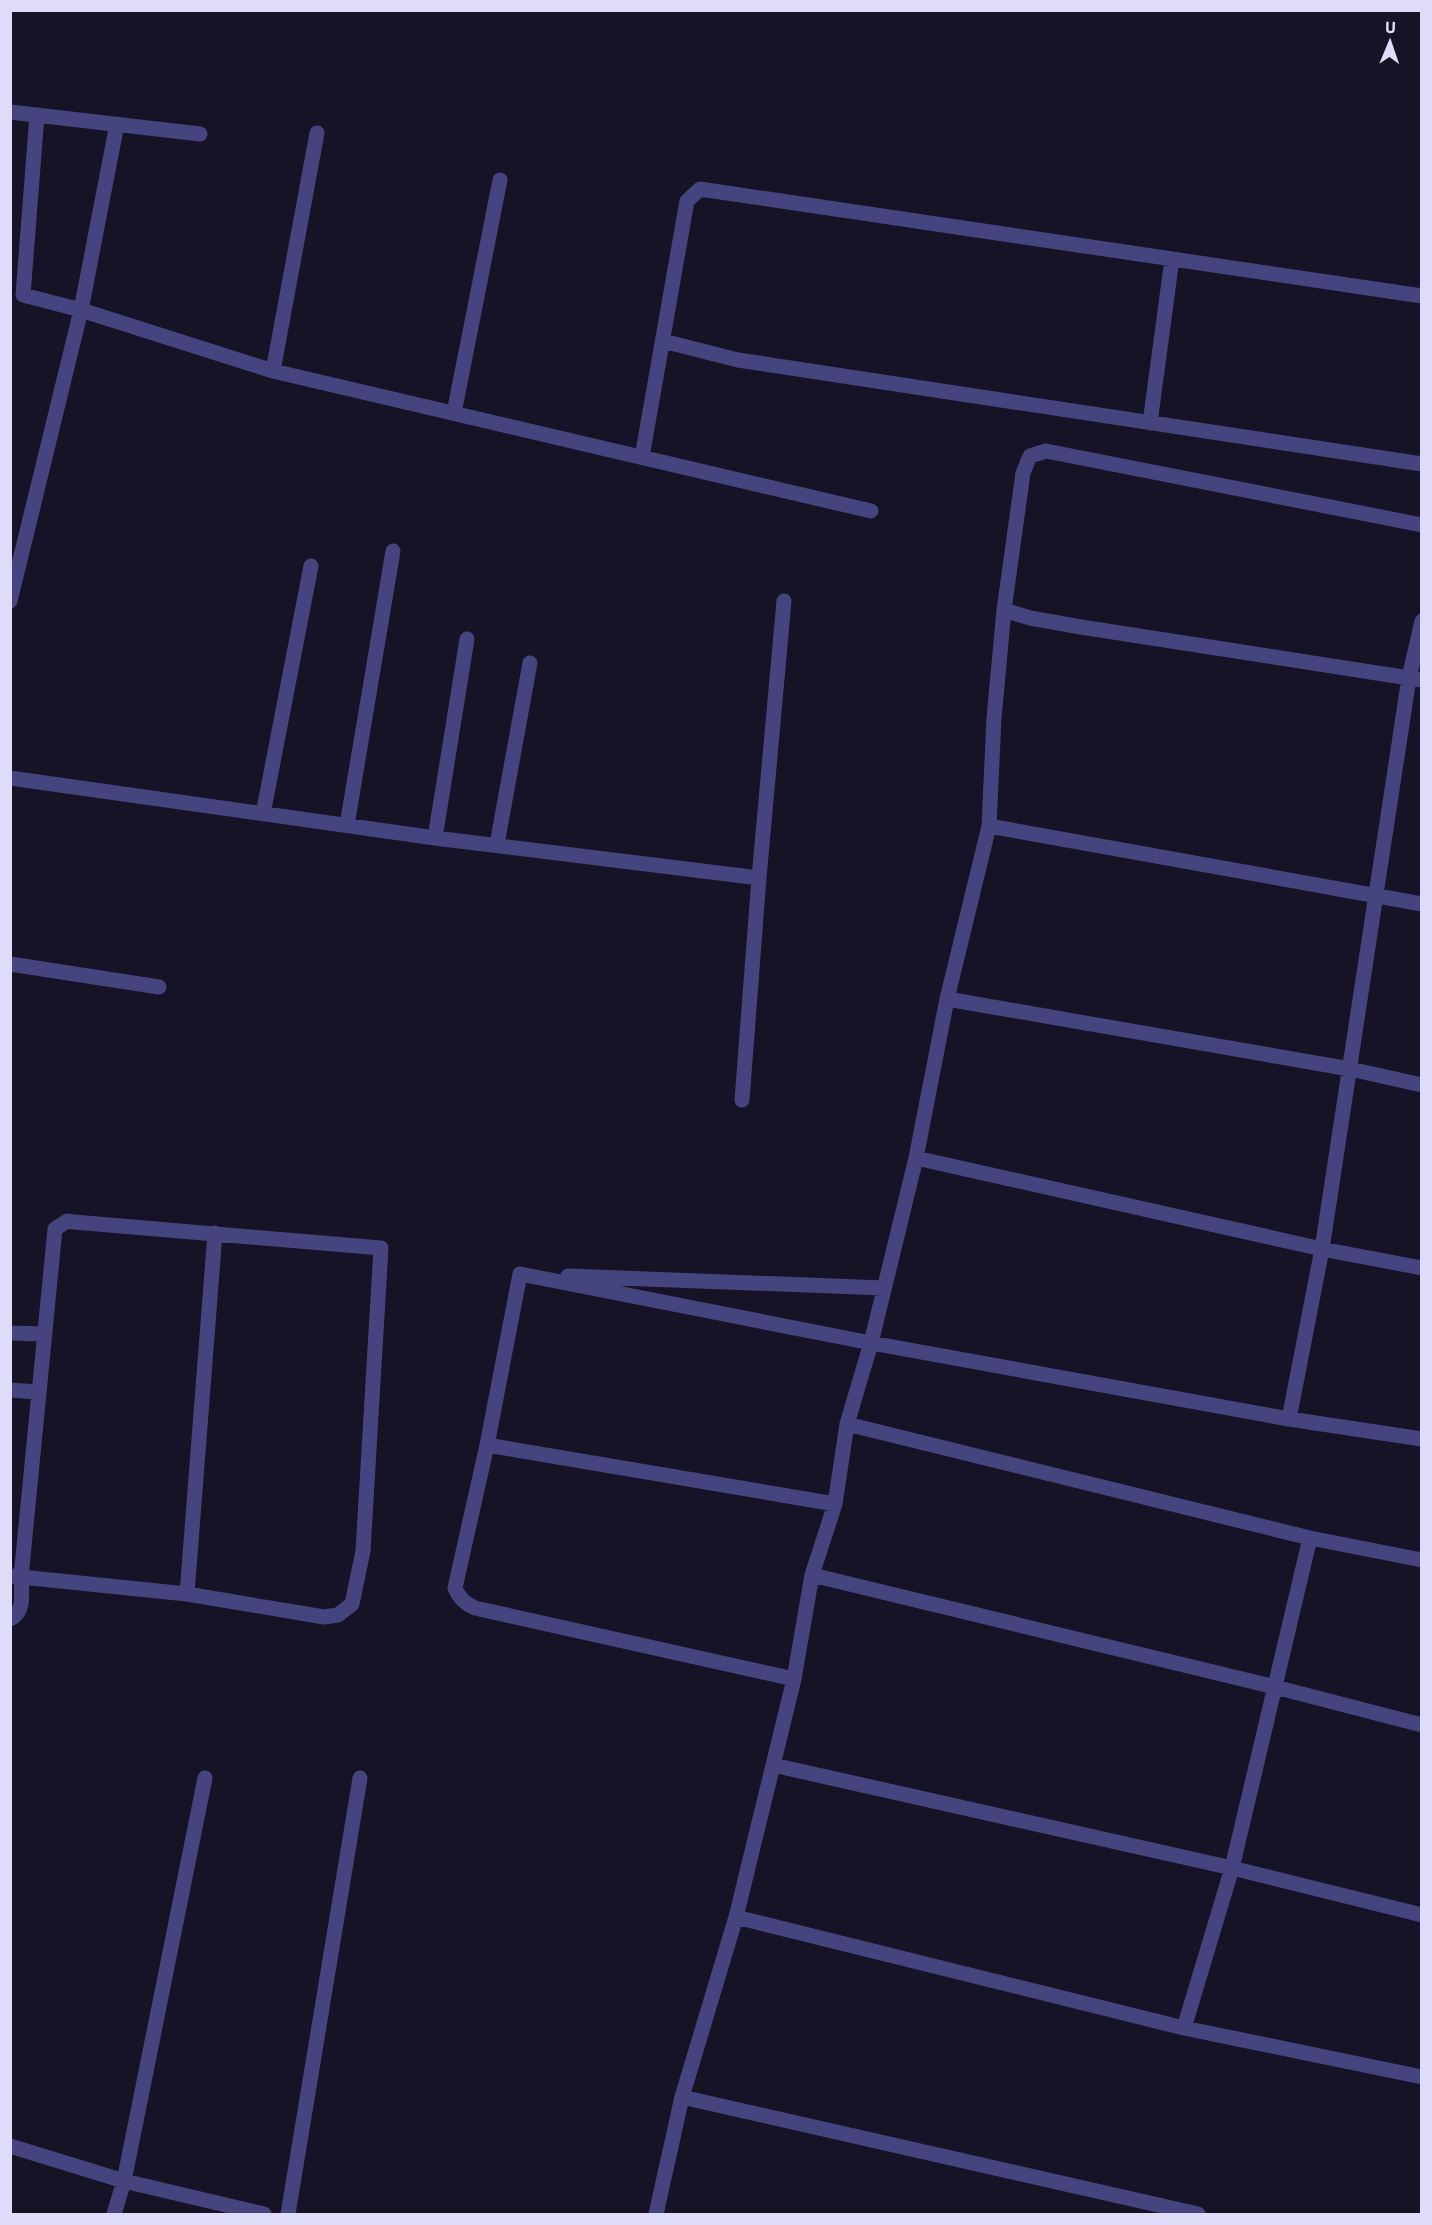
<svg xmlns="http://www.w3.org/2000/svg" width="1432" height="2225" viewBox="0 0 1432 2225" font-family="'IBM Plex Sans',sans-serif">
<style>
.lines{fill:none;stroke-linecap:round;stroke-linejoin:round}
.minor{stroke:#46447f;stroke-width:15}
</style>
<rect width="100%" height="100%" fill="#161326"/>
<g class="lines">
<path class="minor" d="M10 112 200 134
M37 115 23 295 81 310 117 124
M663 341 738 360 1422 464
M273 371 317 133
M454 413 500 180
M1150 423 1172 259
M642 457 687 201 700 189 1422 296
M10 601 81 310 273 371 871 511
M1004 610 1023 473 1030 456 1046 451 1422 525
M10 778 435 838 759 878
M263 814 311 566
M347 825 393 551
M989 826 1422 904
M435 838 467 639
M497 844 530 663
M10 964 159 987
M947 999 1350 1069 1422 1085
M742 1100 759 878 784 601
M916 1158 1322 1249 1422 1268
M520 1274 871 1343 1289 1419 1422 1439
M520 1274 487 1445 455 1588C459 1598 465 1604 475 1608L794 1679
M568 1276 884 1288
M10 1333 43 1334
M10 1390 38 1392
M1289 1419 1322 1249 1409 678 1422 621
M847 1424 1310 1538 1422 1560
M487 1445 835 1504
M812 1575 1275 1687 1422 1725
M10 1576 21 1577 187 1594 324 1617 338 1615 352 1604 363 1551 381 1248 74 1222 67 1221 55 1229 21 1577C21 1591 26 1612 10 1619
M187 1594 215 1233
M773 1765 1232 1868 1422 1915
M736 1917 1184 2028 1422 2077
M1184 2028 1232 1868 1310 1538
M682 2097 1198 2214
M10 2146 124 2181 264 2214
M114 2214 124 2181 205 1778
M288 2214 360 1778
M656 2214 682 2097 736 1917 794 1679 812 1575 835 1504 847 1424 871 1343 916 1158 947 999 989 826 994 718 1004 610 1030 618 1081 627 1422 680"/>
</g>
<rect width="1432" height="2225" fill="none" stroke="#dfdcfa" stroke-width="24"/>
<g transform="translate(1390 42) rotate(2)" stroke="#161326" stroke-width="4.5" paint-order="stroke">
<path d="M0-4.5L10 22L0 15L-10 22Z" fill="#dfdcfa"/>
<text y="-9" font-size="16" font-weight="bold" text-anchor="middle" fill="#dfdcfa">U</text>
</g>
</svg>
